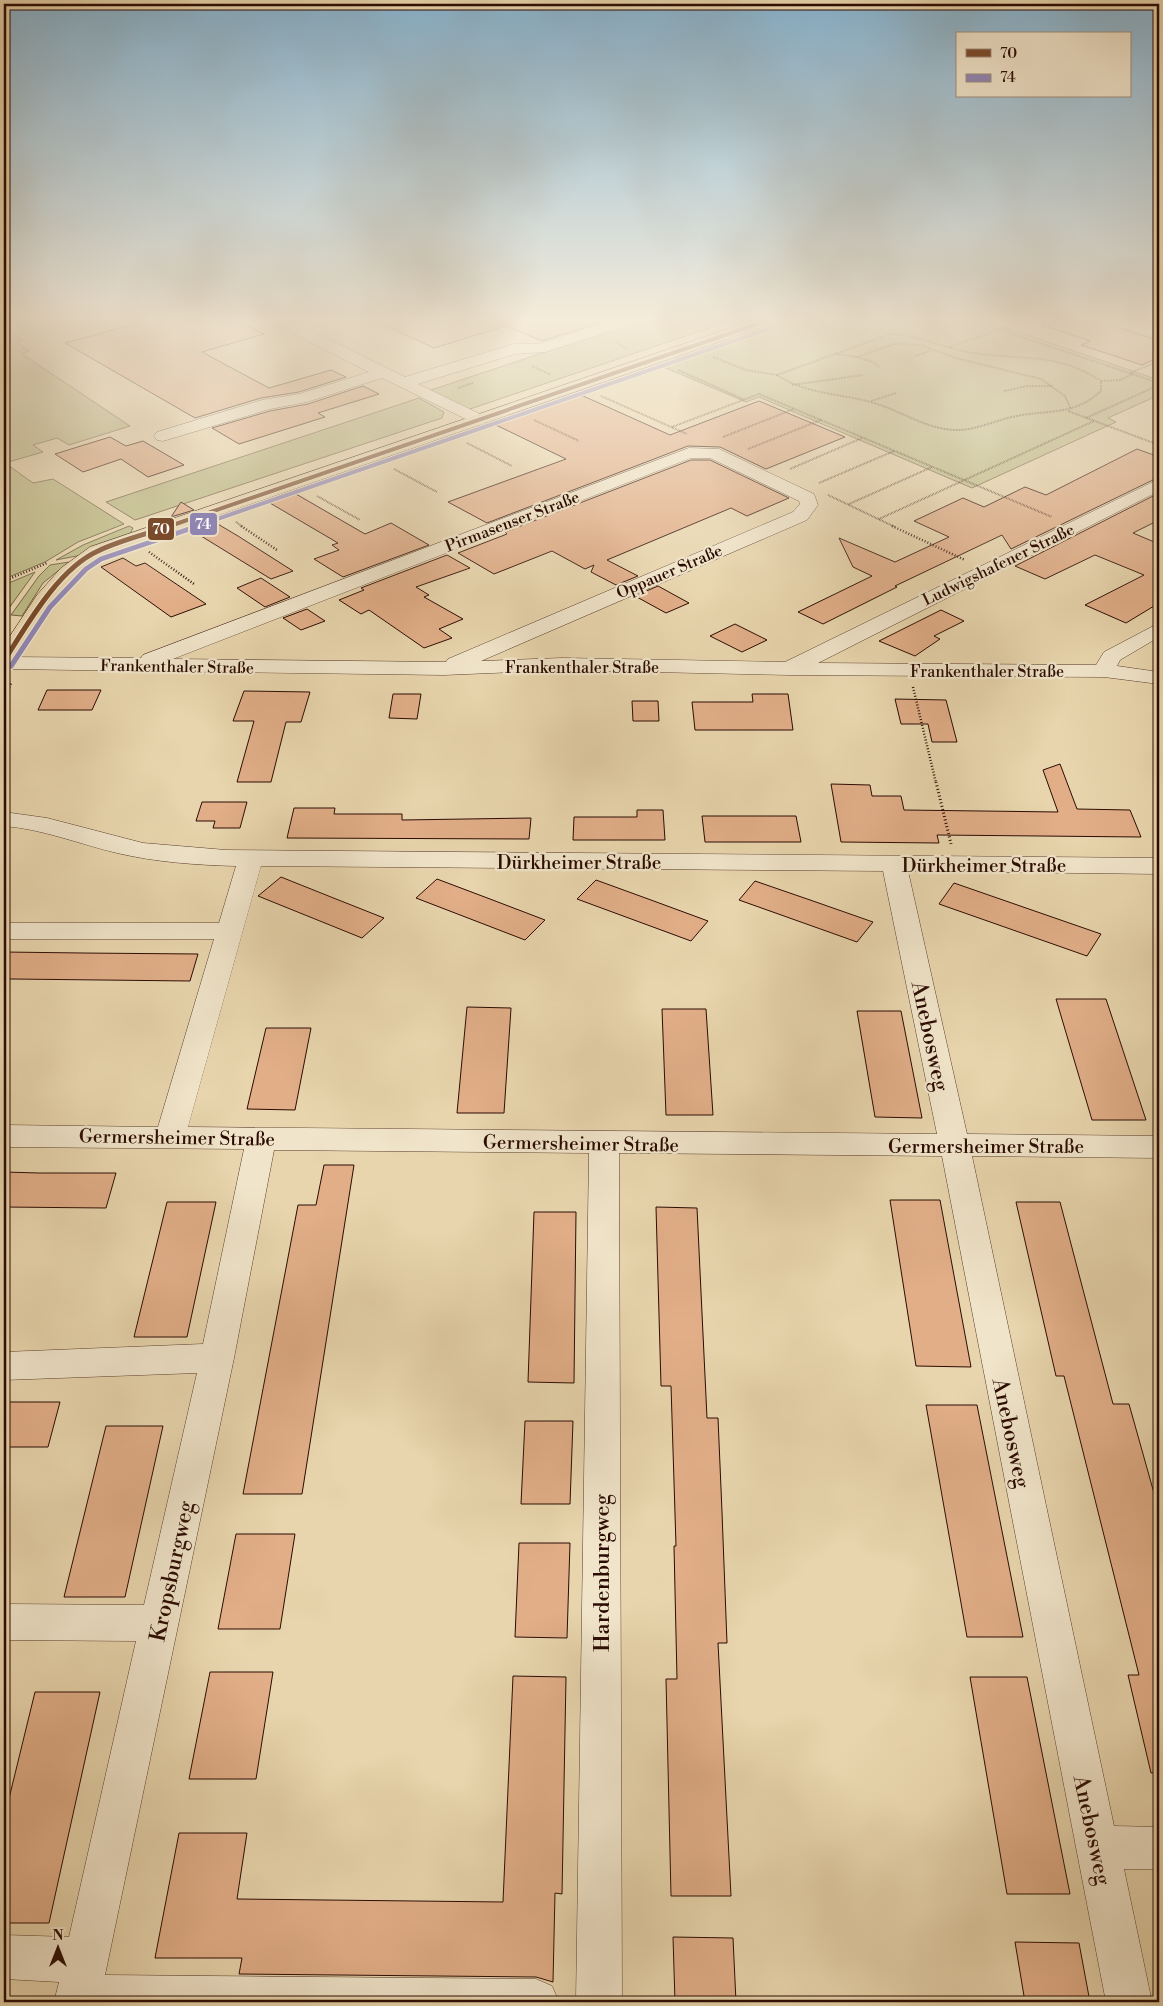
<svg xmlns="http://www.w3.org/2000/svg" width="1163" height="2006" viewBox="0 0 1163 2006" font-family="'Libre Bodoni',serif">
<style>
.green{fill:#bdbb85;stroke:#746344}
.building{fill:#e1ae88;stroke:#2b0b02}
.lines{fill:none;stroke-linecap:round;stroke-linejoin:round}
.minor-casing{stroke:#5a3e2d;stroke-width:1}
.major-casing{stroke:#2b0b02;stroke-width:1}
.path-far2{stroke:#2b0b02;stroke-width:2;stroke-dasharray:0.5 1;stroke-linecap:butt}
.path-far1{stroke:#2b0b02;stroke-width:2.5;stroke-dasharray:1 2;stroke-linecap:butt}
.path{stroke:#2b0b02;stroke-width:3;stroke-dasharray:1 2.5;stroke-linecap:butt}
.minor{fill:#f0e4ca;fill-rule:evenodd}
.major{fill:#e8d5ad;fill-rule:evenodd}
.bus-1-far1-casing{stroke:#f0e4ca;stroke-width:6}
.bus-1-casing{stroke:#f0e4ca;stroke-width:8}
.bus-2-far1-casing{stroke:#f0e4ca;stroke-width:6}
.bus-2-casing{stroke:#f0e4ca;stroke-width:8}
.bus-1-far1{stroke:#7a4b2a;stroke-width:4}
.bus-1{stroke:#7a4b2a;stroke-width:5}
.bus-2-far1{stroke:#9087b5;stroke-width:4}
.bus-2{stroke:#9087b5;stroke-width:5}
.labels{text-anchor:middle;stroke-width:4.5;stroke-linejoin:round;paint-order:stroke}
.far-street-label{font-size:16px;fill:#2b0b02;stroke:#f0e4ca}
.street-label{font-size:19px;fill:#2b0b02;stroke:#f0e4ca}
.near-street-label{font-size:22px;fill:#2b0b02;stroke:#f0e4ca}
.line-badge{stroke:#f0e4ca;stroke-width:2}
.badge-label{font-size:14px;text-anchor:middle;font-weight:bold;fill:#fff}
</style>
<rect width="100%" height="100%" fill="#e8d5ad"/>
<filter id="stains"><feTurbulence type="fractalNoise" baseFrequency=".004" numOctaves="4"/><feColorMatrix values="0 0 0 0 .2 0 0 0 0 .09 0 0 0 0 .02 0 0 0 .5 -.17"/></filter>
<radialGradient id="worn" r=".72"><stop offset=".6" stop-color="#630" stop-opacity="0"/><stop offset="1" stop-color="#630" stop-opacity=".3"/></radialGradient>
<path class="green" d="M639 321H730L467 410 428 391Z
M786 321H986L1159 380V395L1108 418 1116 422 972 488 759 397 746 402 659 365Z
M4 328 23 340 17 343 29 351 22 354 130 426 69 445 57 438 33 445 43 452 5 463 33 483 53 479 124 524 78 542 45 562 4 579Z
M419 398 444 412 442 418 135 520 106 502Z
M129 526 133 528 130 534 82 555 56 560 83 545Z
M69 562 43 583 22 616 11 615 39 576 50 565Z
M35 572 4 615V585Z"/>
<path class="building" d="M146 321H238L264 334 202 352 269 388 331 370 346 377 299 392 261 398 195 418 65 343Z
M376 321H599V323L542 341 506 326 434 348Z
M1043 321H1109L1113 326 1159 341V357L1142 365 1081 345 1090 341 1042 325Z
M363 386 379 394 318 413 325 417 239 444 212 428 270 411 308 404Z
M581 395 670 435 759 401 845 437 766 469 720 447 688 446 487 523 448 502 566 459 496 425Z
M110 437 126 446 143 441 184 465 148 477 121 459 83 472 55 454Z
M1137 449 1159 457V477L1011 549 1002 535 895 586 897 587 823 624 798 612 872 576 853 567 839 538 895 562 949 537 914 521 963 498 984 507 1025 487 1046 495Z
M691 460H710L789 498 747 516 731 508 607 560 638 576 616 585 591 572 594 565 585 569 552 551 494 574 458 553 507 534 505 532Z
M1159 493V520L1133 533 1159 544V603L1126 623 1085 605 1144 575 1095 555 1045 579 1015 566Z
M296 494 365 534 391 523 429 545 343 577 314 559 339 550 332 545 338 543 270 503Z
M181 502 194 510 171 517Z
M211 520 238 536 293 571 271 579 188 528Z
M447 555 470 568 416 587 429 595 424 597 463 619 439 629 452 638 424 648 369 610 361 614 339 600 364 590 361 588Z
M123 558 136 566 145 563 206 604 171 617 101 567Z
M261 578 290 597 265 607 237 588Z
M658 586 689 603 666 613 635 596Z
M307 609 325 621 301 630 283 618Z
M941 610 964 621 934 636 940 639 915 656 879 641Z
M735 624 767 640 742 652 710 636Z
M47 690H101L92 710H38Z
M244 691 310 692 301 722H286L271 782H237L254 721H233Z
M393 694H421L417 719 389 718Z
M752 694H788L793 730H695L692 702H753Z
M895 699 946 700 957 742H932L928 724H901Z
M632 701H658L659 721H633Z
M1060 764 1077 809 1130 810 1141 837 937 835 939 843 841 842 831 784 870 785 872 796H901L904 810 1058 812 1043 770Z
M202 802H247L240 828H213L215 821H196Z
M294 808H335L334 814H402V820L531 818 529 839 287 838Z
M637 810H663L665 840H573L574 817H637Z
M702 816H796L801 842H705Z
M281 877 331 897 384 918 362 938 258 896Z
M437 879 490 899 545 920 525 940 416 898Z
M596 880 651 900 708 921 691 941 577 899Z
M755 881 813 901 873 922 857 942 739 900Z
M954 883 1026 908 1101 934 1087 956 939 904Z
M4 952 82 953 198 954 190 981 13 979H4Z
M1056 999H1106L1146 1120H1092Z
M467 1007 511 1008 504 1113H457Z
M662 1009H706L713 1115H666Z
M857 1011H901L922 1118 875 1117Z
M266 1028H311L295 1110 247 1109Z
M324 1165H354L302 1494H243L298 1205H316Z
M4 1172 39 1173H116L106 1208 4 1207Z
M890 1200H940L971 1367 916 1366Z
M167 1202H216L187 1337H134Z
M1016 1202H1060L1113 1404H1129L1159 1511V1772L1151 1773 1128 1675H1139L1064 1376H1056Z
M656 1207 697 1208 707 1418H718L722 1512 727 1643H718L731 1896H671L666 1679H677L674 1546H676L671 1386H661Z
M534 1212H576L574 1383 528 1382Z
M4 1402H60L48 1447H4Z
M926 1405H977L1023 1637H967Z
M525 1421H573L570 1504H521Z
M106 1426H163L125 1597H64Z
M236 1534H295L280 1629H218Z
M519 1543H570L567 1638 515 1637Z
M210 1672H273L256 1779H189Z
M513 1676 566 1677 562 1894 555 1893 553 1982 536 1977 239 1974 242 1958H155L179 1833H247L237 1899 503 1902Z
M970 1677H1027L1070 1894H1007Z
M35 1692H100L49 1923H4V1819Z
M673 1937 733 1938 736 2002H675Z
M1015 1942 1079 1943 1090 2002H1025Z"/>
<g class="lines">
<defs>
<path id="minor" d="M271 321H291L405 377 514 344H539L612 321H635L632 324 545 352 515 354 418 384 484 416 486 420 484 424 478 425 382 378 307 402 270 409 163 441 157 440 154 436 157 432 262 400 299 394 369 372 274 324Z
M848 321H866L867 322 859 327 851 324Z
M1111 321H1134L1159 329V339L1114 324Z
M689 448 719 449 814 494 818 505 807 520 481 661 562 658 785 662 1159 479V491L818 663 1096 665 1104 652 1159 623V637L1120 660 1117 666 1159 672V684L1104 677 790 675 562 670 444 675 4 669V657L141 658 143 655ZM691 458H710L799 501 800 504 793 512 448 659 446 662 173 659Z
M4 812 47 818 143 843 226 850 1159 858V874L908 871 967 1134 1159 1136V1158L972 1156 1114 1826 1159 1827V1869H1124L1152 2002H1106L942 1156 619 1153 622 2002H576L589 1153 274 1150 234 1358 105 1975 536 1979 552 1986 559 2002H54L59 1982 4 1979V1935L69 1937 136 1641 4 1640V1604L144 1605 197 1373 4 1380V1352L203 1344 244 1149 4 1147V1125L158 1127 214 939H4V923H219L236 866C196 865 155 862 117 853 79 844 43 829 4 826ZM261 866 883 871 937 1134 188 1127Z"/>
<path id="major" d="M751 321H774L771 324 104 555C60 583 40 624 12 666L4 667V645L37 595 61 568 90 547Z"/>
</defs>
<use href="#minor" class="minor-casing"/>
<use href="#major" class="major-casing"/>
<path class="path-far2" d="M974 321 1159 383
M1089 321 1100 325
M645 325 658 321
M890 334C917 335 942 347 968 352 1019 361 1055 351 1101 381V391C1073 417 1046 409 1012 417 994 421 976 430 957 430 927 430 902 411 874 403 841 393 807 395 777 375Z
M616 342 628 350
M949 347 1024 321
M835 354 857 357 894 344 920 345 956 358 1041 379 1065 396 1071 409
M915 356 930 351
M713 357 746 370 777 375
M857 357 875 363 879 367
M532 366 551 375
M678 370 745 400
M1130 373 1159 361
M1101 381 1120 380 1133 374
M792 385 863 375
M458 388 473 383
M1004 391 1027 386H1052
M601 396 687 434
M871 401 896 393
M1068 411 1159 445
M1086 418 1159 385
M534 420 579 441
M672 427 759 394 1052 517
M723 437 794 409
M467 443 512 466
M748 449 821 420
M394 469 437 492
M790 469 862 438
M819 483 894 451
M828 495 895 527
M317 496 360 520
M849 504 932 467
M879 519 1094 421
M236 522 243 527"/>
<path class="path-far1" d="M241 526 277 550
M892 526 965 560
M149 552 194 584
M4 581 47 563
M913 687 936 783
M4 698 11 683"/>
<path class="path" d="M936 782 951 844"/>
<use href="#minor" class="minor"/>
<use href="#major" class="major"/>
<defs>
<path id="bus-1-far1" d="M167 527 766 321"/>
<path id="bus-1" d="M4 661C27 625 58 569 98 551 121 540 147 534 171 526"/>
<path id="bus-2-far1" d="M194 527 769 329"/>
<path id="bus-2" d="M11 666 50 607 86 569 101 559 198 526"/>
</defs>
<use href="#bus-1-far1" class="bus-1-far1-casing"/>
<use href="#bus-1" class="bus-1-casing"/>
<use href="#bus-2-far1" class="bus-2-far1-casing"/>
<use href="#bus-2" class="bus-2-casing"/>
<use href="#bus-1-far1" class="bus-1-far1"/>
<use href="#bus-1" class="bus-1"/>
<use href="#bus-2-far1" class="bus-2-far1"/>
<use href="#bus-2" class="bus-2"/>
</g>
<linearGradient id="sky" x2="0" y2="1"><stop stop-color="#88b5d2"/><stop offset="0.53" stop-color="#f5ecda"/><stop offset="1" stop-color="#f5ecda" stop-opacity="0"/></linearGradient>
<rect width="1163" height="602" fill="url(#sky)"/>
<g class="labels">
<g class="far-street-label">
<text transform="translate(512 521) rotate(-21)" y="6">Pirmasenser Straße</text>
<text transform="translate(998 564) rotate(-26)" y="6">Ludwigshafener Straße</text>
<text transform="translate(669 571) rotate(-23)" y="6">Oppauer Straße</text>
<text transform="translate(177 666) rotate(1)" y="6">Frankenthaler Straße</text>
<text x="582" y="673">Frankenthaler Straße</text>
<text x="987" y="677">Frankenthaler Straße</text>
</g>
<g class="street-label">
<text x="579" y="869">Dürkheimer Straße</text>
<text x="984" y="872">Dürkheimer Straße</text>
<text transform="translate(177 1137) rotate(1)" y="7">Germersheimer Straße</text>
<text transform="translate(581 1143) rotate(1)" y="7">Germersheimer Straße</text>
<text x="986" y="1153">Germersheimer Straße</text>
</g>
<g class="near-street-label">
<text transform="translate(931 1036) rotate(78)" y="8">Anebosweg</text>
<text transform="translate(1012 1433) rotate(78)" y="8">Anebosweg</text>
<text transform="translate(171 1571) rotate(-78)" y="8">Kropsburgweg</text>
<text transform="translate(601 1573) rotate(-90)" y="8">Hardenburgweg</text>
<text transform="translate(1093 1830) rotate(78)" y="8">Anebosweg</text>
</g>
</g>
<g class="line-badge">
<rect x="189" y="512" width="29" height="24" rx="5" fill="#9087b5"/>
<rect x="147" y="517" width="28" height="24" rx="5" fill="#7a4b2a"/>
</g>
<g class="badge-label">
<text x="203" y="529">74</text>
<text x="161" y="534">70</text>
</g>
<rect width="1163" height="2006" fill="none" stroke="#e8d5ad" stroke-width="20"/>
<rect x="5" y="5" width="1153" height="1996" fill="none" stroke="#2b0b02" stroke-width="2.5"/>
<rect x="10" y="10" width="1143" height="1986" fill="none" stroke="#2b0b02"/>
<rect x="956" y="32" width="175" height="65" fill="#f0e4ca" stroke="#a18d7a"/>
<rect x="966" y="49" width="25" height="8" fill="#7a4b2a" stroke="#a18d7a"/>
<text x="1000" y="58" font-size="15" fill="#2b0b02">70</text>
<rect x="966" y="74" width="25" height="8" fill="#9087b5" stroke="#a18d7a"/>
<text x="1000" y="82" font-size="15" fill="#2b0b02">74</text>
<g transform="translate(58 1948)" stroke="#f0e4ca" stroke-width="4" paint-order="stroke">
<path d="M0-4L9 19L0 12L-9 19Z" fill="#2b0b02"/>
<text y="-8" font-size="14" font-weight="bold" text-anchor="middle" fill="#2b0b02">N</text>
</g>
<rect width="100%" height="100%" filter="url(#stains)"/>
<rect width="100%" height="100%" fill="url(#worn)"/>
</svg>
